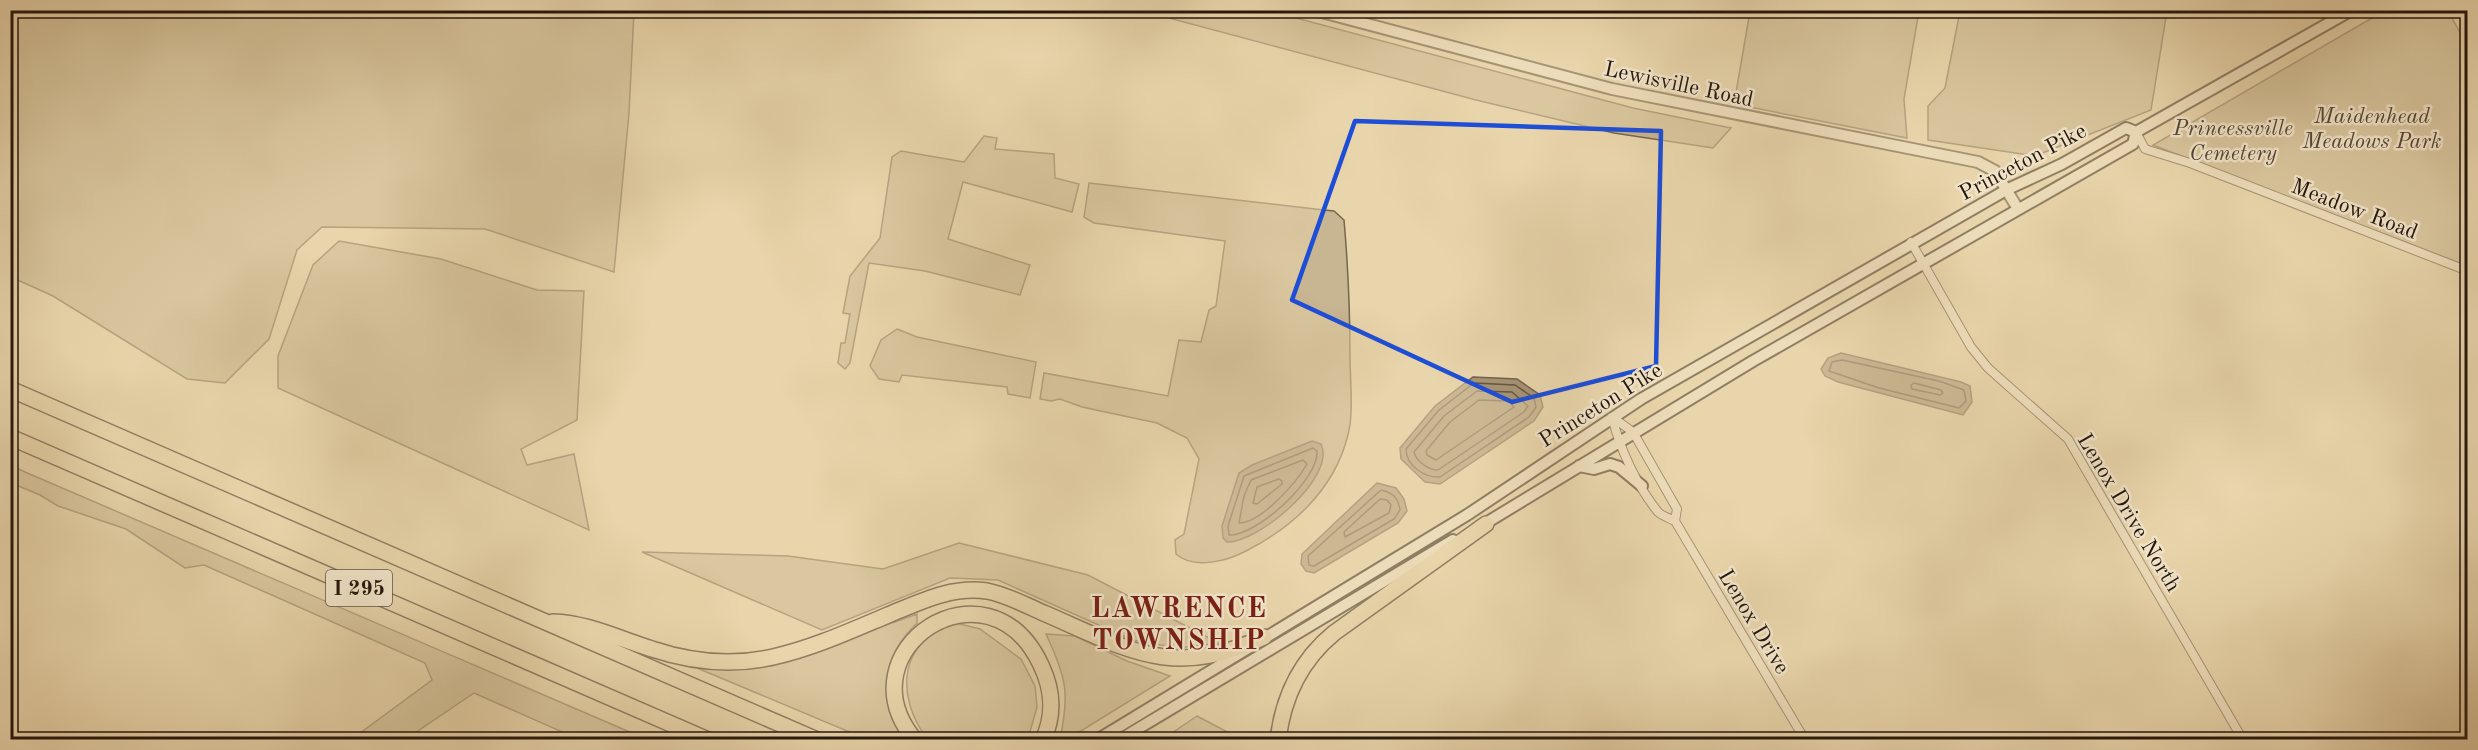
<svg xmlns="http://www.w3.org/2000/svg" width="2478" height="750" viewBox="0 0 2478 750" font-family="'Old Standard TT',serif">
<style>
.green{fill:#c8b591;stroke:#76664e;stroke-width:1.5}
.water{fill:#a69476;stroke:#72624c;stroke-width:1.5}
.lines{fill:none;stroke-linecap:round;stroke-linejoin:round}
.shore{stroke:#655541;stroke-width:1.5}
.minor-casing{stroke:#554634;stroke-width:10}
.tertiary-casing{stroke:#554634;stroke-width:14}
.secondary-casing{stroke:#24160c;stroke-width:14}
.motorway-casing{stroke:#24160c;stroke-width:18}
.minor{stroke:#f1e4c9;stroke-width:8}
.tertiary{stroke:#f1e4c9;stroke-width:10}
.secondary{stroke:#f1e4c9;stroke-width:10}
.motorway{stroke:#e9d5ac;stroke-width:15}
.marked{fill:none;stroke:#1d4ed8;stroke-width:4.5;stroke-linejoin:round}
.labels{text-anchor:middle;stroke-width:5;stroke-linejoin:round;paint-order:stroke}
.shield{fill:#f1e4c9;stroke:#625445;stroke-width:1.5}
.shield-label{font-size:21px;font-weight:bold;fill:#24160c}
.street-label{font-size:22px;fill:#24160c;stroke:#f1e4c9}
.park-label{font-size:22px;font-style:italic;fill:#554634;stroke:#f1e4c9}
.district-label{font-size:28px;font-weight:bold;letter-spacing:1.5px;fill:#7a1f14;stroke:#f1e4c9}
</style>
<rect width="100%" height="100%" fill="#e9d5ac"/>
<filter id="stains"><feTurbulence type="fractalNoise" baseFrequency=".00333" numOctaves="4"/><feColorMatrix values="0 0 0 0 .2 0 0 0 0 .09 0 0 0 0 .02 0 0 0 .5 -.17"/></filter>
<radialGradient id="worn" r=".72"><stop offset=".6" stop-color="#630" stop-opacity="0"/><stop offset="1" stop-color="#630" stop-opacity=".3"/></radialGradient>
<path class="green" d="M11 10 634 11 629 113 614 272 485 229 322 227 297 250 269 339 225 383 187 379 53 296 11 277Z
M1150 11H1270L1633 108 1731 128 1713 148 1614 133 1476 100 1150 13Z
M1750 11H1919L1904 99 1907 138 1734 104Z
M1960 11H2167L2151 110 2035 156 1928 140V106L1945 88Z
M2384 11H2448L2467 45V266L2153 145Z
M984 136 997 138 995 149 1054 154 1055 178 1079 184 1072 212 963 182 948 239 1030 265 1020 295 925 271 869 263 850 363 845 369 838 363 841 343H845L850 314 843 313 850 276 880 238 892 157 901 151 964 162Z
M1089 183 1315 209 1334 211 1344 220C1348 266 1350 311 1350 356 1350 378 1353 403 1350 425 1340 483 1298 524 1248 550 1228 561 1194 570 1176 554L1175 540 1184 534 1199 459 1187 438 1157 423 1082 407 1060 399 1051 401 1040 399 1044 373 1168 396 1179 340 1201 342 1209 310 1216 306 1225 241 1094 223 1084 217Z
M339 241 441 259 537 290 584 291 577 420 521 449 527 465 574 454 589 530 278 388V356L313 265Z
M897 329 917 337 1036 362 1030 398 1008 394 1007 387 902 375 899 382 879 379 870 366 881 340Z
M10 465 25 472 646 739H578L474 693 406 739H352L432 680 425 663 204 565 185 568 126 529 58 506 40 495 11 483Z
M959 543 1088 575 1219 643 1179 648 1132 640 998 580 950 578 822 630 642 552 788 556 883 569Z
M917 614V623C881 658 877 698 905 739H866L697 668 772 666Z
M956 623 980 629 1021 659 1035 686 1037 707 1028 739H927C895 695 898 641 956 623Z
M1046 634 1075 636 1127 661 1170 676 1068 739H1060C1070 693 1066 677 1046 634Z
M1197 716 1239 738 1240 739H1194L1172 733Z"/>
<path class="water" d="M1841 353 1961 382 1970 386 1972 402 1963 415 1838 382 1825 376 1821 369 1828 358Z
M1473 377 1517 379 1540 395 1543 407 1534 421 1440 484 1425 482 1401 459 1400 448 1435 406Z
M1312 441 1321 444C1337 477 1258 543 1227 542L1223 538 1222 526 1239 473 1252 465Z
M1377 483 1396 488 1404 499 1407 511 1398 523 1314 573 1306 571 1301 564 1302 554Z"/>
<g class="lines">
<path class="shore" d="M1842 360 1939 381 1964 390 1966 401 1959 408 1879 388 1829 371 1832 362Z
M1474 383 1515 385 1534 398 1536 407 1529 417 1440 477C1425 478 1406 466 1406 449L1439 410Z
M1914 383 1941 390 1943 393 1940 395 1912 389 1911 385Z
M1477 391 1512 392 1528 406 1524 412 1438 470C1428 470 1416 461 1414 452L1444 416Z
M1479 400 1509 401 1514 407 1436 460 1427 455 1426 451 1450 422Z
M1313 448 1317 451C1319 479 1257 536 1229 535L1228 526 1244 476Z
M1303 460 1307 464C1297 482 1261 523 1239 523L1244 496 1251 480Z
M1279 479 1282 481V484L1257 504 1253 503 1257 487Z
M1381 490C1393 493 1398 497 1400 510L1394 519 1314 566 1309 565 1308 556Z
M1380 499 1387 500 1391 505 1389 513 1345 537 1344 532Z"/>
<defs>
<path id="minor" d="M2136 132 2145 149 2190 163 2468 271
M1911 242 1971 347 1988 368 2068 439 2243 740
M1612 417C1620 449 1637 486 1658 512 1662 516 1669 518 1675 521L1805 740
M1612 417 1633 432 1677 509 1675 521"/>
<path id="tertiary" d="M1314 10 1612 89 1978 162 1995 171 2018 209"/>
<path id="secondary" d="M1579 466 1594 469 1610 464 1619 467 1642 486
M1481 526 1753 361 2133 144 2136 132 2352 10
M1097 740 1467 515 1641 399 2008 189 2062 164 2126 128 2136 132
M1119 740 1453 540"/>
<path id="motorway" d="M10 389 817 740
M10 437 708 740
M553 622C588 623 619 639 652 649 691 662 733 666 773 657 813 648 850 631 888 615 920 602 951 586 987 591 1008 595 1027 606 1046 614 1131 651 1173 679 1264 637
M915 740C840 650 988 552 1041 665 1053 690 1055 714 1043 740
M1278 740C1283 697 1300 661 1334 633L1486 524"/>
</defs>
<use href="#minor" class="minor-casing"/>
<use href="#tertiary" class="tertiary-casing"/>
<use href="#secondary" class="secondary-casing"/>
<use href="#motorway" class="motorway-casing"/>
<use href="#minor" class="minor"/>
<use href="#tertiary" class="tertiary"/>
<use href="#secondary" class="secondary"/>
<use href="#motorway" class="motorway"/>
</g>
<path d="M0 0H2478V750H0ZM1355 121 1661 131 1656 366 1512 402 1292 300Z" fill="#e9d5ac" fill-opacity=".55" fill-rule="evenodd"/>
<path class="marked" d="M1355 121 1661 131 1656 366 1512 402 1292 300Z"/>
<g class="labels">
<rect class="shield" x="326" y="570" width="66" height="36" rx="4.5"/>
<g class="shield-label">
<text x="359" y="595">I 295</text>
</g>
<g class="street-label">
<text transform="translate(1679 83) rotate(12)" y="8">Lewisville Road</text>
<text transform="translate(2022 161) rotate(-28)" y="8">Princeton Pike</text>
<text transform="translate(2355 208) rotate(21)" y="8">Meadow Road</text>
<text transform="translate(1600 404) rotate(-32)" y="8">Princeton Pike</text>
<text transform="translate(2130 512) rotate(59)" y="8">Lenox Drive North</text>
<text transform="translate(1755 621) rotate(59)" y="8">Lenox Drive</text>
</g>
<g class="park-label">
<text x="2372" y="123">Maidenhead<tspan x="2372" dy="25">Meadows Park</tspan></text>
<text x="2233" y="135">Princessville<tspan x="2233" dy="25">Cemetery</tspan></text>
</g>
<g class="district-label">
<text x="1179" y="617">LAWRENCE<tspan x="1179" dy="32">TOWNSHIP</tspan></text>
</g>
</g>
<rect width="2478" height="750" fill="none" stroke="#e9d5ac" stroke-width="36"/>
<rect x="12" y="12" width="2454" height="726" fill="none" stroke="#24160c" stroke-width="3"/>
<rect x="18" y="18" width="2442" height="714" fill="none" stroke="#24160c" stroke-width="1.5"/>
<rect width="100%" height="100%" filter="url(#stains)"/>
<rect width="100%" height="100%" fill="url(#worn)"/>
</svg>
